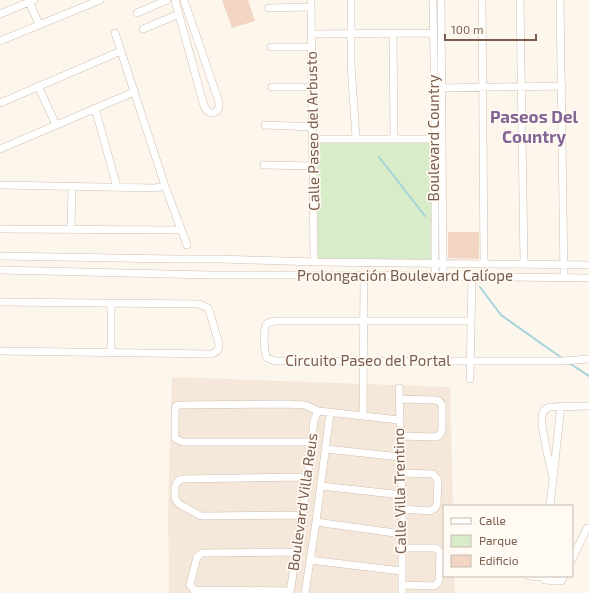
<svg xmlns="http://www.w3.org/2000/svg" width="589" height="593" viewBox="0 0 589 593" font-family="'Exo 2',sans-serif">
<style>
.residential{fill:#f5e8da}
.green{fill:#d8ecc9}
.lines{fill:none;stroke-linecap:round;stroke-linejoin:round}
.stream{stroke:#a5d3da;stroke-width:2}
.building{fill:#f3d5c3}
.minor-casing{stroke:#d1beb0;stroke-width:8}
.minor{stroke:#fff;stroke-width:7}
.labels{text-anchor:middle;stroke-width:3.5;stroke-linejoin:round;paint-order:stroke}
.street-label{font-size:15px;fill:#7a5c4d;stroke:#fffaf3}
.quarter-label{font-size:17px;font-weight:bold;fill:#846695;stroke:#fffaf3}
</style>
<rect width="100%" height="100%" fill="#fdf6ec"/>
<path class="residential" d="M172 377 450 387 453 506H444V576H454L455 593H169L168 507Z"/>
<path class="green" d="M317 142H433V260L318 259Z"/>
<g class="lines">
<path class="stream" d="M379 157 425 216
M480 287 501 315 562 358
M569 363 589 376"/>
</g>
<path class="building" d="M222 0H248L255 21 232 28Z
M448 232H479V259L448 258Z"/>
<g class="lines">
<defs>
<path id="minor" d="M175 0 204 106C208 112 210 114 216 112L219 108V102L184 0
M311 0 314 262
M351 0V64L356 138
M433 0 435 120V276
M441 0 443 276
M482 0 484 263
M520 0 524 263
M560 0 564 278
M29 2 39 24
M269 8 311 7
M137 13 167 0
M0 14 34 0
M143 29 179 14
M115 33 165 186 187 245
M312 34 433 33
M393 34 394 138
M0 41 100 0
M271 47H312
M38 86 56 125
M272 87H313
M439 88 562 86
M0 103 121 51
M95 108 117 187
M265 125 313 127
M313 139H435
M0 149 134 92
M264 165 313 166
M0 185 155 188 165 186
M0 229 181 230
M71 230 72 186
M0 256 174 259H221L314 262 589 265
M0 270 210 275H364L589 278
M0 302 199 304 208 308 210 313 219 344C219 350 217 352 212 354L0 351
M471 321H275C271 322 268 322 266 325 263 331 264 353 267 358L275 361H563L589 359
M111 353V304
M470 379 472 277
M399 388 402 495V593
M399 399 435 400 439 401 442 405V430L439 436 434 437 400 436
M363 416 364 275
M312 442H182L175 438V410L176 406 180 405 285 404 305 405 318 411 399 420
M326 449 400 457
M401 473 433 474 438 480 437 504 435 508 430 511 402 509
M553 478C550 465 540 426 542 416 543 411 546 408 550 407L589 406
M321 486 402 495
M550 506 561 406
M302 515 201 516 179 504 176 500 175 497V487L178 481 182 479 308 477
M316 522 402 534
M572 559 587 528H589
M310 560 401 571
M529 576 543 577 545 580 557 581H561L564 576
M402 585 433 586 436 585 439 580 440 552 436 548H402
M290 591 194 590 190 585 197 557 202 553 296 552
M290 593 308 477 314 420 318 411
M305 593 316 522 330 413"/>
</defs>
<use href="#minor" class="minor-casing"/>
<use href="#minor" class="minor"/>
</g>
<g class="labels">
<g class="street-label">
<text transform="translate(313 131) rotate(-91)" y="5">Calle Paseo del Arbusto</text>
<text transform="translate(434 138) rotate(-90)" y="5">Boulevard Country</text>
<text x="405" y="281">Prolongación Boulevard Calíope</text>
<text x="368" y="366">Circuito Paseo del Portal</text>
<text transform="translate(400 491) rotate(-91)" y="5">Calle Villa Trentino</text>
<text transform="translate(303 502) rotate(-82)" y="5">Boulevard Villa Reus</text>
</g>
<g class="quarter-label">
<text x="534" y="123">Paseos Del<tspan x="534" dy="20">Country</tspan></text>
</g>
</g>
<rect x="443" y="505" width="130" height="72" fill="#fffaf3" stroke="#cabbb1"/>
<rect x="451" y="518" width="20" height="6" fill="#ffffff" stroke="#cabbb1"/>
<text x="479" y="525" font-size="12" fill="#7a5c4d">Calle</text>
<rect x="451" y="535" width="20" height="12" fill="#d8ecc9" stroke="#cabbb1"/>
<text x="479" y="545" font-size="12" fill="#7a5c4d">Parque</text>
<rect x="451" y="555" width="20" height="12" fill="#f3d5c3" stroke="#cabbb1"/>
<text x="479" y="565" font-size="12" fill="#7a5c4d">Edificio</text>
<path d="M445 34v6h91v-6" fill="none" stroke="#7a5c4d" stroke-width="2"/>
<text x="451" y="34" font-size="12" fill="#7a5c4d" stroke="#fffaf3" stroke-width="3" paint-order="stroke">100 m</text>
</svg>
